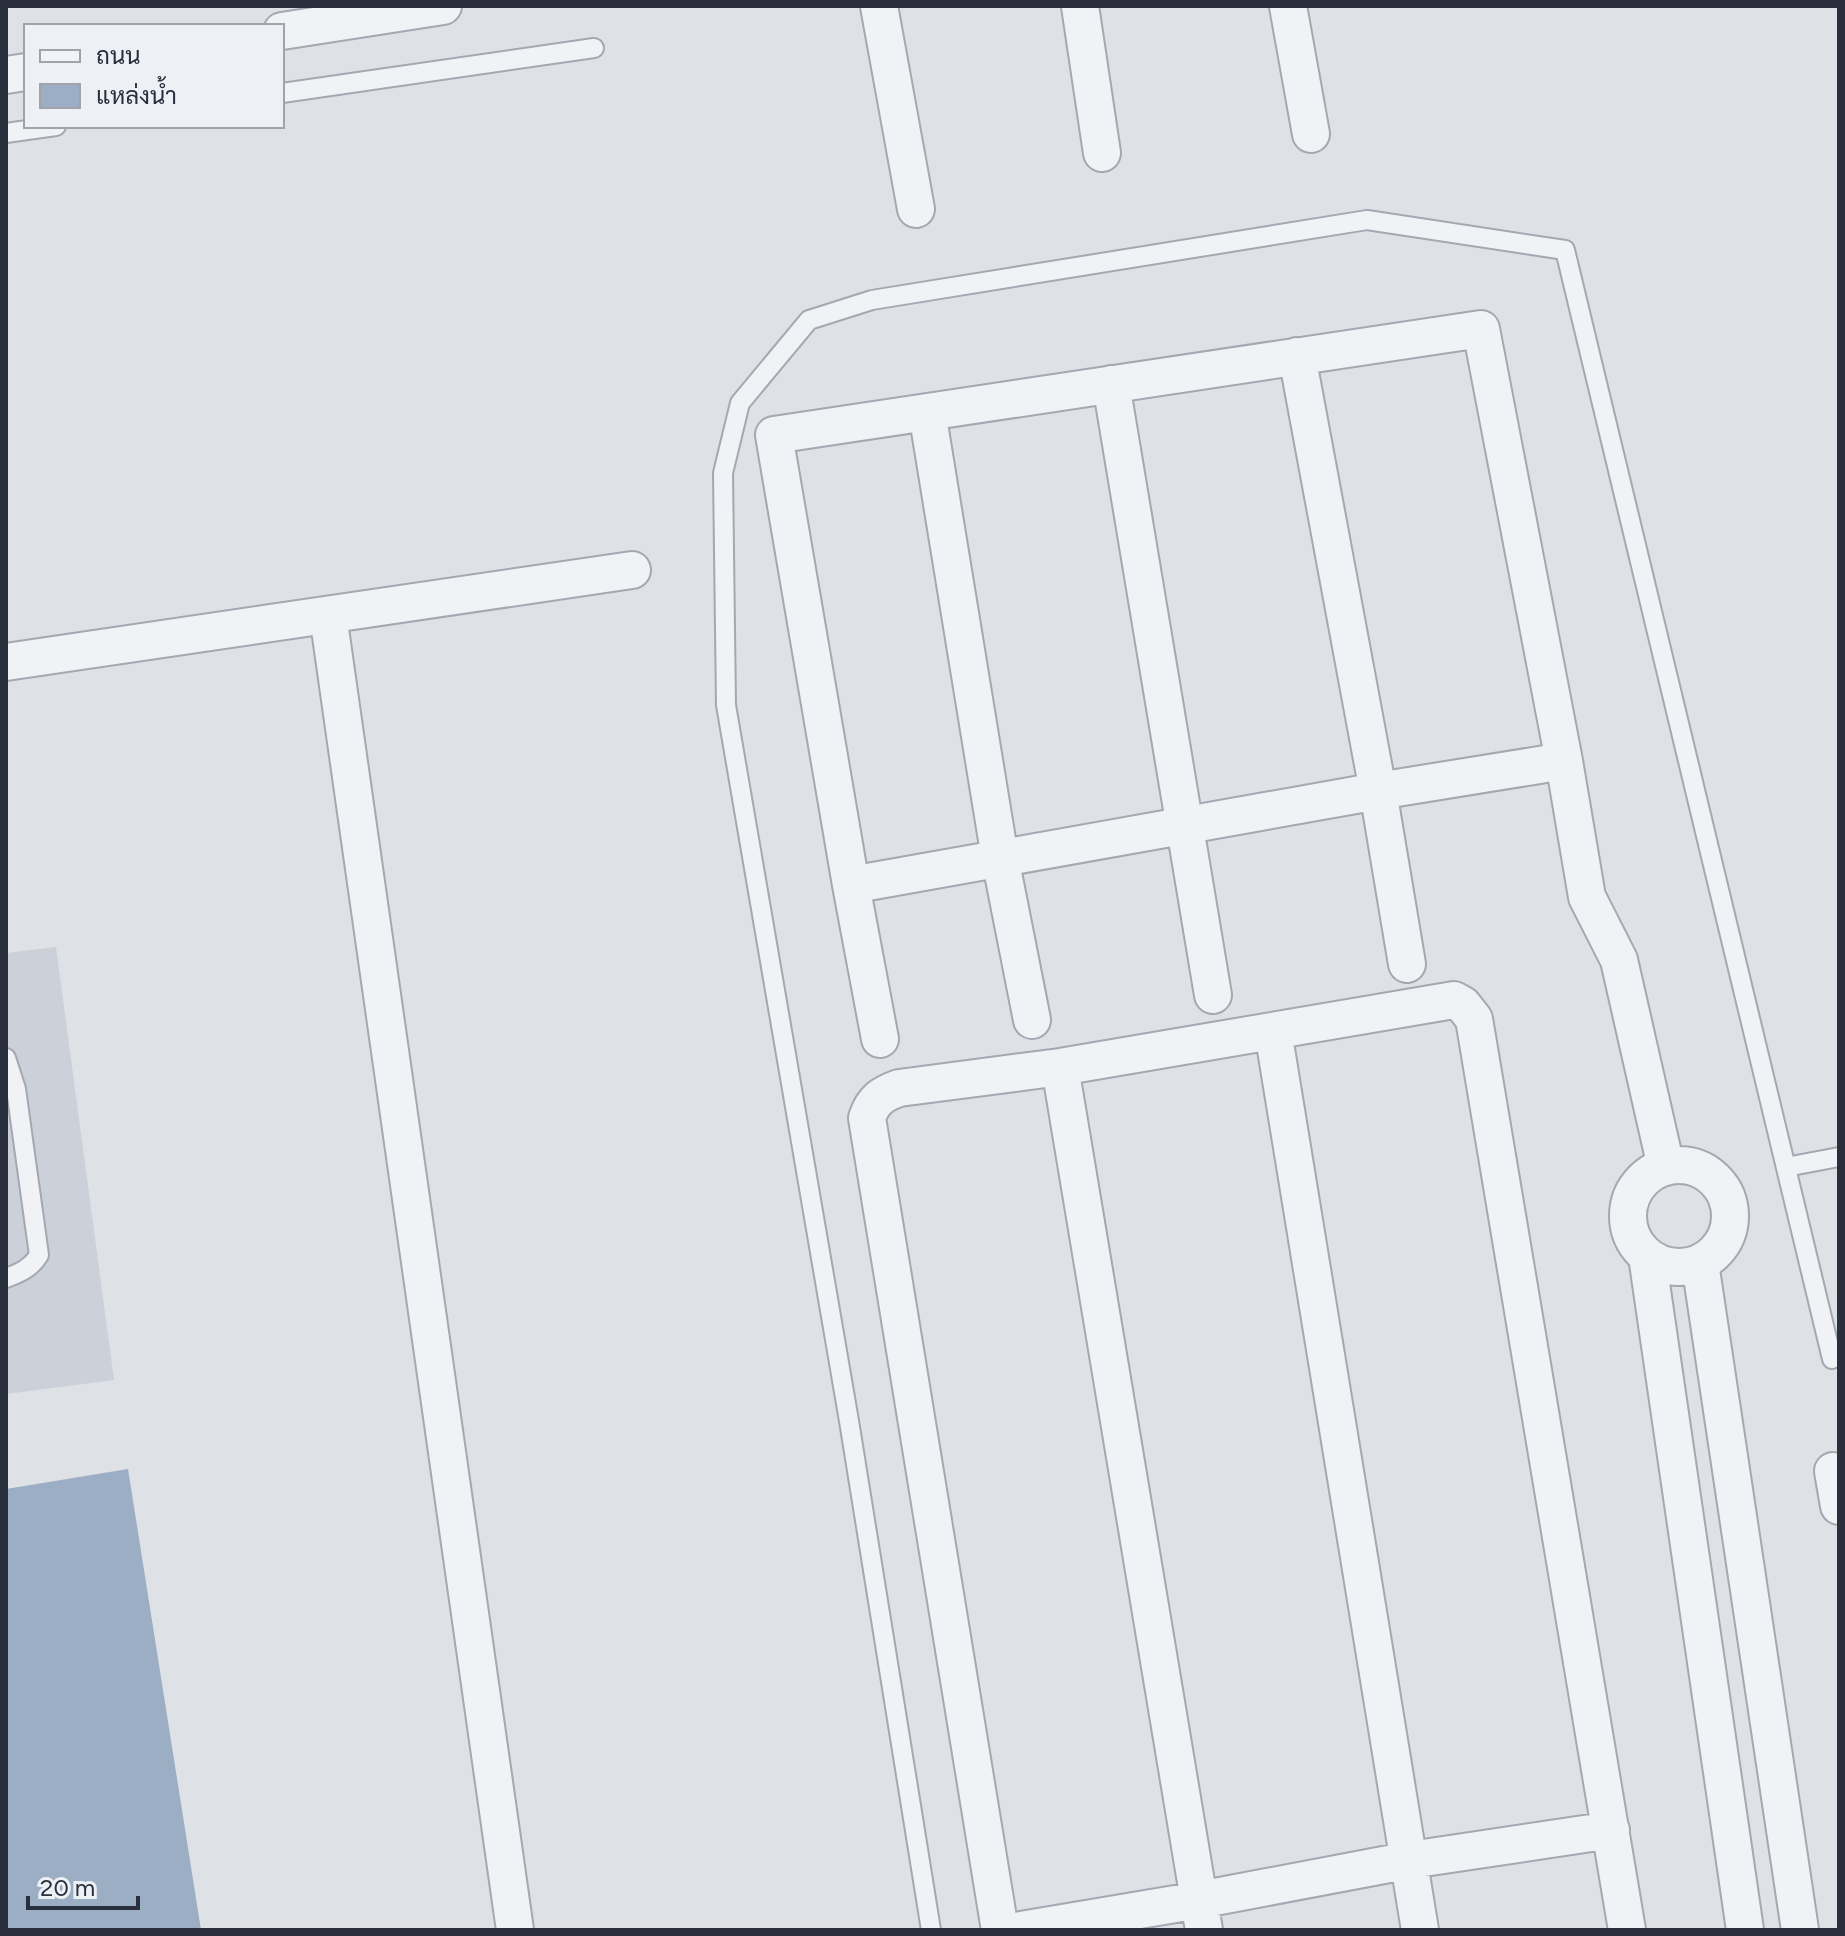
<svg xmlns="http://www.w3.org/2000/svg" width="1845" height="1936" viewBox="0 0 1845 1936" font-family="Figtree,Sarabun,sans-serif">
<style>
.built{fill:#ccd0d8}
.water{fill:#9caec3}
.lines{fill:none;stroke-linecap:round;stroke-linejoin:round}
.service-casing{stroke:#a4a8b0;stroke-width:22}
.minor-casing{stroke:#a4a8b0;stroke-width:40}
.service{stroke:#f0f2f5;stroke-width:18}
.minor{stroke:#f0f2f5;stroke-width:36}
</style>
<rect width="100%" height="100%" fill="#dee1e6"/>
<path class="built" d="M56 947 114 1380 6 1394V953Z"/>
<path class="water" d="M128 1469 201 1930H6V1489Z"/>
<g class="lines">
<defs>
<path id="service" d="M282 93 594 48
M6 133 56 126
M6 1058 16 1089 39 1255C31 1268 20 1273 6 1278
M1786 1167 1839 1157
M931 1930 849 1421 726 705 723 473 740 403 809 320 872 300 1367 220 1565 250 1832 1359"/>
<path id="minor" d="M879 6 916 209
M1080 6 1102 153
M1288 6 1311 134
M282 31 443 6
M6 75 26 72
M1297 356 1378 791 1407 964
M1111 384 1213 995
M927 412 1000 858 1032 1020
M328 615 515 1930
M6 662 632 570
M851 885 1378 791 1564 761
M1273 1031 1420 1930
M880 1039 851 885 774 435 1481 329 1564 761 1587 897 1619 960 1666 1167
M1060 1067 1204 1930
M1628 1216a51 51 0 1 1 102 0a51 51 0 1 1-102 0Z
M1647 1256 1745 1930
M1700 1263 1800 1930
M1833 1471 1839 1506
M1000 1930 867 1118C873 1100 882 1094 899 1088L1060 1067 1454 1000 1463 1005 1474 1019 1627 1930
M1021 1930 1199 1900 1410 1860 1611 1830"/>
</defs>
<use href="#service" class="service-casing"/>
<use href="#minor" class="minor-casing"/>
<use href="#service" class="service"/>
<use href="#minor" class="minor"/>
</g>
<rect width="1845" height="1936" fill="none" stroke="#292f3c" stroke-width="16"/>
<rect x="24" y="24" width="260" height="104" fill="#edf0f4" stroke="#9fa3aa" stroke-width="2"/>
<rect x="40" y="50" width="40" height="12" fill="#f0f2f5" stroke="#9fa3aa" stroke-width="2"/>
<text x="96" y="64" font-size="24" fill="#292f3c">ถนน</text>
<rect x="40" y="84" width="40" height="24" fill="#9caec3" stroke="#9fa3aa" stroke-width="2"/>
<text x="96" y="104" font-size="24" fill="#292f3c">แหล่งน้ำ</text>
<path d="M28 1896v12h110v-12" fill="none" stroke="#292f3c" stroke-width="4"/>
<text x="40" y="1896" font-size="24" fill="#292f3c" stroke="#edf0f4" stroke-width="6" paint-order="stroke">20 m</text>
</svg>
